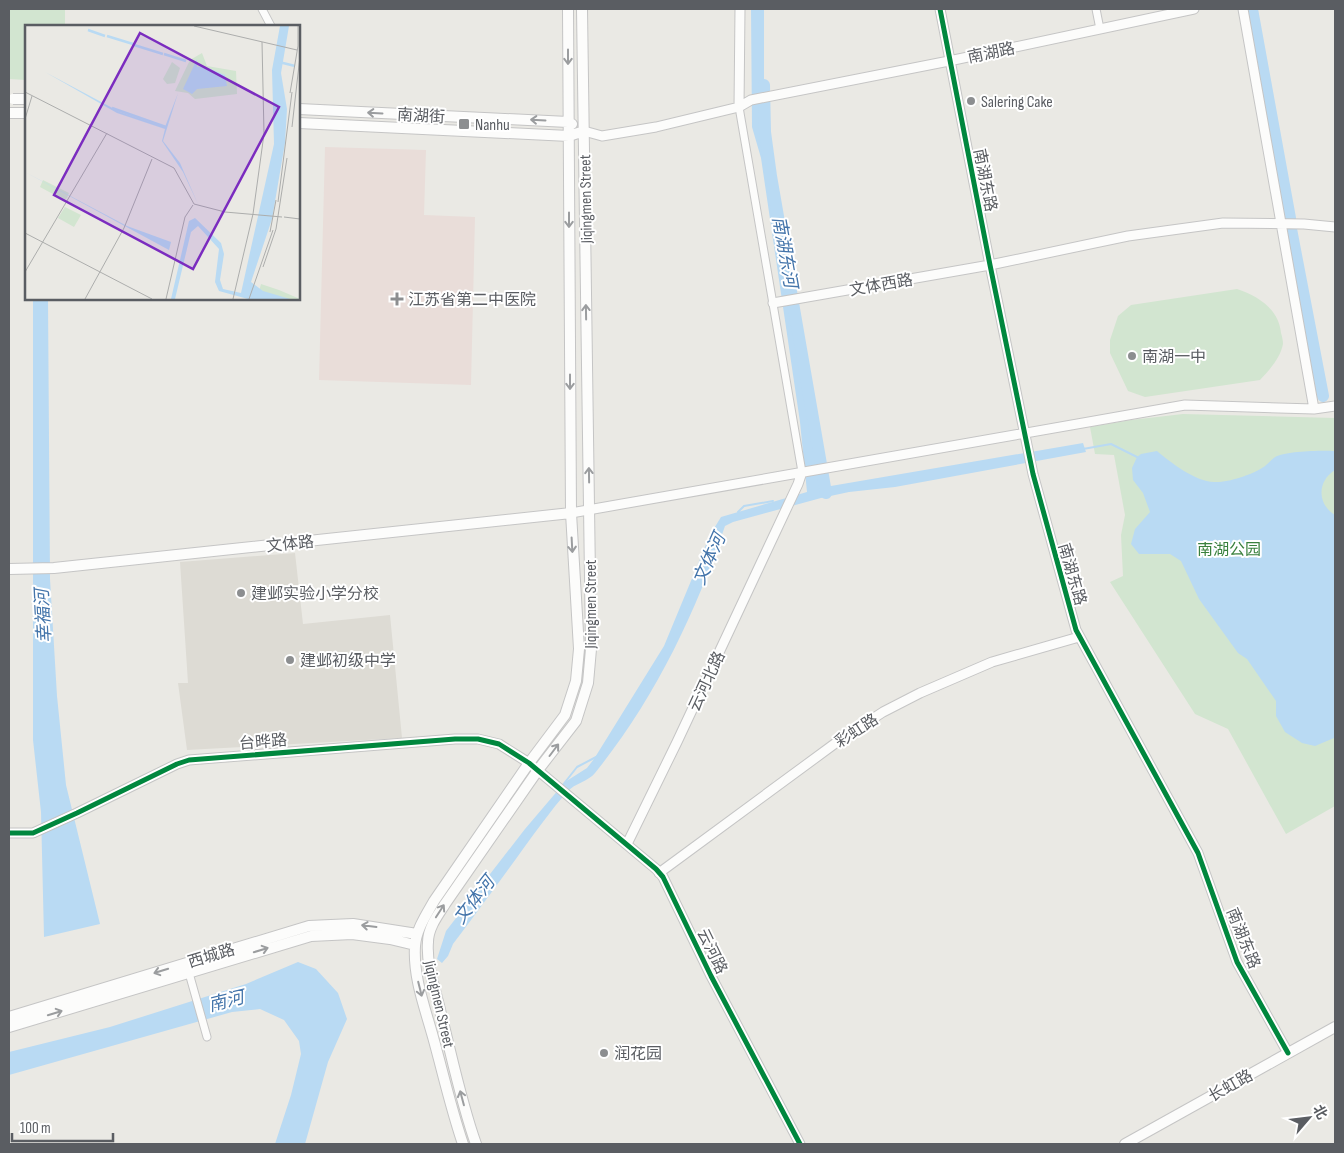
<svg xmlns="http://www.w3.org/2000/svg" width="1344" height="1153" viewBox="0 0 1344 1153" font-family="'Sofia Sans Condensed','Noto Sans SC',sans-serif">
<style>
.education{fill:#dddbd4}
.medical{fill:#e9ddd9}
.green{fill:#d2e5d0}
.water{fill:#b9daf3}
.lines{fill:none;stroke-linecap:round;stroke-linejoin:round}
.stream{stroke:#b9daf3;stroke-width:2}
.river{stroke:#b9daf3;stroke-width:12}
.minor-casing{stroke:#c5c5c5;stroke-width:9}
.tertiary-casing{stroke:#c5c5c5;stroke-width:11}
.secondary-casing{stroke:#c5c5c5;stroke-width:12}
.minor{stroke:#fcfcfb;stroke-width:7}
.tertiary{stroke:#fcfcfb;stroke-width:9}
.secondary{stroke:#fcfcfb;stroke-width:10}
.secondary-bridge-casing{stroke:#c5c5c5;stroke-width:12;stroke-linecap:butt}
.secondary-bridge{stroke:#fcfcfb;stroke-width:10}
.cycleway-casing{stroke:#fff;stroke-width:8}
.cycleway{stroke:#00873e;stroke-width:5}
.oneway{stroke:#9b9d9f}
.poi-dot{fill:#8c8e90;stroke:#fff;stroke-width:2}
.labels{text-anchor:middle;stroke-width:4;stroke-linejoin:round;paint-order:stroke}
.street-label{font-size:16px;fill:#5a5d62;stroke:#fff}
.poi-label{font-size:16px;fill:#5a5d62;stroke:#fff;text-anchor:start}
.park-label{font-size:16px;fill:#3a813e;stroke:#fff}
.water-label{font-size:18px;font-style:italic;fill:#4374aa;stroke:#fff}
.inset-river{fill:none;stroke:#b9daf3;stroke-width:2.5}
.inset-road{fill:none;stroke:#acadac;stroke-width:1}
.view{fill:#7b2cbf;fill-opacity:0.15;stroke:#7b2cbf;stroke-width:2.5}
.inset-edge{fill:none;stroke:#5a5d62;stroke-width:2.5}
</style>
<rect width="100%" height="100%" fill="#eae9e4"/>
<path class="education" d="M295 553 303 624 390 615 402 738 187 750 178 683H188L180 562Z"/>
<path class="medical" d="M325 147 426 150 424 215 475 217 471 385 319 380Z"/>
<path class="green" d="M9 9H65V26H26V80L9 79Z
M1237 289C1258 296 1279 309 1281 333 1282 336 1283 341 1283 344 1280 359 1269 370 1260 380L1145 397 1128 391 1110 353V340L1118 316 1131 305Z
M1183 414 1335 418V806L1286 834 1228 729 1195 714 1110 582 1123 576 1121 535 1125 515 1114 455 1095 454 1090 427 1131 420Z"/>
<path class="water" d="M751 9H764V144L811 407 822 485 825 487 1083 443 1086 452 895 487 849 492 821 498 733 522 725 526C695 615 654 700 595 773 589 781 575 783 567 792 551 810 537 830 523 849 500 881 477 912 453 944L448 956 442 963 437 959 446 931 525 829 565 782 587 768 594 759 664 646 710 535 721 517 807 492 800 422 761 158 752 127Z
M33 299H48L50 579 57 696 66 785 100 924 44 937 41 812 33 740Z
M1157 451C1170 462 1196 482 1214 482 1227 483 1251 475 1262 468 1268 465 1272 458 1277 456 1288 451 1323 450 1335 451V470C1317 481 1317 504 1335 515V737L1334 738 1315 746 1302 743 1285 732 1276 716V701L1247 659 1238 653 1199 599 1181 561 1170 554H1139L1131 544 1135 529 1150 512 1143 493 1133 480 1132 468 1137 457 1141 454Z
M298 962 316 969 338 993 347 1019 328 1062 305 1144H275L291 1095 301 1054 299 1041 284 1020 260 1009 232 1012 9 1075V1052L110 1027 246 984Z"/>
<g class="lines">
<path class="stream" d="M1083 449 1111 444 1137 457
M738 512 744 506 773 501
M562 786 577 767 598 756"/>
<path class="river" d="M1252 9 1290 218
M764 85 765 132 771 176 826 493
M1291 229 1323 396"/>
<defs>
<path id="minor" d="M262 9 271 26
M1096 9 1100 29
M739 107 802 472
M189 973 207 1037"/>
<path id="tertiary" d="M940 9 990 265 1033 474 1076 630 1198 853 1237 962 1288 1053
M1243 9 1314 409
M739 107 740 9
M584 131 602 136 656 127 739 107 751 100 949 61 1194 9
M773 303 990 265 1128 236 1223 223 1304 224 1335 227
M571 513 1185 405 1314 409 1335 406
M9 833H33L77 813 177 764 189 760 455 739H478L499 744 529 763 656 869 663 877 711 976 800 1144
M627 844 677 742 798 484 802 472
M659 873 837 742 883 712 920 693 992 662 1079 637"/>
<path id="secondary" d="M299 109 568 122 572 124
M9 113H26
M299 123 569 136 584 131
M9 569 54 568 571 513
M9 1017 309 926 353 924 417 934
M9 1027 311 936 352 934 390 939 415 945
M463 1144C451 1109 443 1073 433 1037 425 1008 413 977 415 946 416 930 426 915 434 901L529 763 565 715 576 681 579 649 571 513 568 9
M476 1144C461 1102 452 1057 441 1014 436 991 426 965 428 942 428 928 438 915 445 904L538 770 576 721 588 683 591 649 582 9
M1125 1144 1335 1027"/>
</defs>
<use href="#minor" class="minor-casing"/>
<use href="#tertiary" class="tertiary-casing"/>
<use href="#secondary" class="secondary-casing"/>
<use href="#minor" class="minor"/>
<use href="#tertiary" class="tertiary"/>
<use href="#secondary" class="secondary"/>
<defs>
<path id="secondary-bridge" d="M13 99H26"/>
</defs>
<use href="#secondary-bridge" class="secondary-bridge-casing"/>
<use href="#secondary-bridge" class="secondary-bridge"/>
<defs>
<path id="cycleway" d="M940 9 990 265 1033 474 1076 630 1198 853 1237 962 1288 1053
M9 833H33L77 813 177 764 189 760 455 739H478L499 744 529 763 656 869 663 877 711 976 800 1144"/>
</defs>
<use href="#cycleway" class="cycleway-casing"/>
<use href="#cycleway" class="cycleway"/>
</g>
<defs><path id="oneway-shaft" d="M-6 0H5M1.5-3L5.5 0L1.5 3" fill="none" stroke-width="1.6" stroke-linecap="round" stroke-linejoin="round" transform="scale(1.25)"/></defs>
<g class="oneway">
<use href="#oneway-shaft" transform="translate(568 57) rotate(90)"/>
<use href="#oneway-shaft" transform="translate(375 113) rotate(-177)"/>
<use href="#oneway-shaft" transform="translate(538 120) rotate(-177)"/>
<use href="#oneway-shaft" transform="translate(569 220) rotate(90)"/>
<use href="#oneway-shaft" transform="translate(586 312) rotate(-91)"/>
<use href="#oneway-shaft" transform="translate(570 382) rotate(90)"/>
<use href="#oneway-shaft" transform="translate(589 475) rotate(-91)"/>
<use href="#oneway-shaft" transform="translate(572 545) rotate(87)"/>
<use href="#oneway-shaft" transform="translate(554 750) rotate(-53)"/>
<use href="#oneway-shaft" transform="translate(440 911) rotate(-57)"/>
<use href="#oneway-shaft" transform="translate(369 926) rotate(-173)"/>
<use href="#oneway-shaft" transform="translate(261 950) rotate(-17)"/>
<use href="#oneway-shaft" transform="translate(161 971) rotate(163)"/>
<use href="#oneway-shaft" transform="translate(420 989) rotate(76)"/>
<use href="#oneway-shaft" transform="translate(55 1013) rotate(-17)"/>
<use href="#oneway-shaft" transform="translate(462 1098) rotate(-105)"/>
</g>
<g class="poi-dot">
<circle cx="971" cy="101" r="5"/>
<rect x="458" y="118" width="12" height="12" rx="2.5"/>
<path d="M394.5 291.5h5v5h5v5h-5v5h-5v-5h-5v-5h5z"/>
<circle cx="1132" cy="356" r="5"/>
<circle cx="241" cy="593" r="5"/>
<circle cx="290" cy="660" r="5"/>
<circle cx="604" cy="1053" r="5"/>
</g>
<g class="labels">
<g class="street-label">
<text transform="translate(991 52) rotate(-12)" y="6">南湖路</text>
<text transform="translate(421 115) rotate(3)" y="6">南湖街</text>
<text transform="translate(986 180) rotate(79)" y="6">南湖东路</text>
<text transform="translate(585 199) rotate(-91)" y="6">Jiqingmen Street</text>
<text transform="translate(881 284) rotate(-10)" y="6">文体西路</text>
<text transform="translate(290 543) rotate(-6)" y="6">文体路</text>
<text transform="translate(1073 574) rotate(74)" y="6">南湖东路</text>
<text transform="translate(590 604) rotate(-90)" y="6">Jiqingmen Street</text>
<text transform="translate(706 681) rotate(-65)" y="6">云河北路</text>
<text transform="translate(856 730) rotate(-33)" y="6">彩虹路</text>
<text transform="translate(263 741) rotate(-5)" y="6">台晔路</text>
<text transform="translate(1244 938) rotate(68)" y="6">南湖东路</text>
<text transform="translate(713 951) rotate(64)" y="6">云河路</text>
<text transform="translate(211 955) rotate(-17)" y="6">西城路</text>
<text transform="translate(440 1004) rotate(77)" y="6">Jiqingmen Street</text>
<text transform="translate(1230 1085) rotate(-29)" y="6">长虹路</text>
</g>
<g class="poi-label">
<text x="981" y="107">Salering Cake</text>
<text x="475" y="130">Nanhu</text>
<text x="408" y="305">江苏省第二中医院</text>
<text x="1142" y="362">南湖一中</text>
<text x="251" y="599">建邺实验小学分校</text>
<text x="300" y="666">建邺初级中学</text>
<text x="614" y="1059">润花园</text>
</g>
<g class="park-label">
<text x="1229" y="555">南湖公园</text>
</g>
<g class="water-label">
<text transform="translate(785 252) rotate(80)" y="6">南湖东河</text>
<text transform="translate(709 559) rotate(-66)" y="6">文体河</text>
<text transform="translate(43 616) rotate(-93)" y="6">幸福河</text>
<text transform="translate(474 900) rotate(-52)" y="6">文体河</text>
<text transform="translate(226 1001) rotate(-14)" y="6">南河</text>
</g>
</g>
<g transform="translate(25 25)">
<rect width="275" height="275" fill="#eae9e4"/>
<path d="M177 28 182 41 211 46 212 69 170 74 163 68 150 66 165 35ZM147 37 155 43 150 58 142 59 138 54ZM18 155 44 168 42 173 39 175 15 162ZM40 182 56 190 49 202 33 193ZM236 259 254 265 275 274H232Z" fill="#d2e5d0"/>
<path d="M255 1H264L256 48 262 84 260 118 247 194 226 257 238 266 265 274H223L194 266 190 257 194 224 173 201 166 207 150 274H146L164 196 170 193 196 218 199 229 195 255 198 264 216 268 249 119 247 45ZM172 34V42L178 41 200 50 202 61 172 64 167 69 158 64ZM20 47 95 87 140 102 153 68 138 116 155 138 173 179 158 147 137 116 140 104 92 88ZM0 147 102 201 146 217 144 225Z" fill="#b9daf3"/>
<path class="inset-river" d="M63 5 80 11M82 11 108 19M109 20 138 29M139 29 161 36M254 37 270 41M87 83 141 102"/>
<path class="inset-road" d="M169 1 272 25M0 67 149 143 169 179 200 187 257 192M265 68 273 21V1M0 94 7 71M267 102 275 31M253 177 267 67M259 192 275 194M245 207 251 175M0 208 127 274M238 242 251 204 262 133M0 247 82 108M60 274 99 203 127 134M141 274 160 192 168 180M208 274 228 189 239 109 237 17M224 274 248 205"/>
<path class="view" d="M115 8 254 82 168 244 29 170Z"/>
<rect width="275" height="275" class="inset-edge"/>
</g>
<rect width="1344" height="1153" fill="none" stroke="#5a5d62" stroke-width="20"/>
<g transform="translate(1309 1118) rotate(62)" stroke="#ffffff" stroke-width="4" paint-order="stroke">
<path d="M0-4L9 19L0 12L-9 19Z" fill="#5a5d62"/>
<text y="-8" font-size="14" font-weight="bold" text-anchor="middle" fill="#5a5d62">北</text>
</g>
<path d="M12 1133v8h101v-8" fill="none" stroke="#5a5d62" stroke-width="2.5"/>
<text x="20" y="1133" font-size="15" fill="#5a5d62" stroke="#ffffff" stroke-width="4" paint-order="stroke">100 m</text>
</svg>
